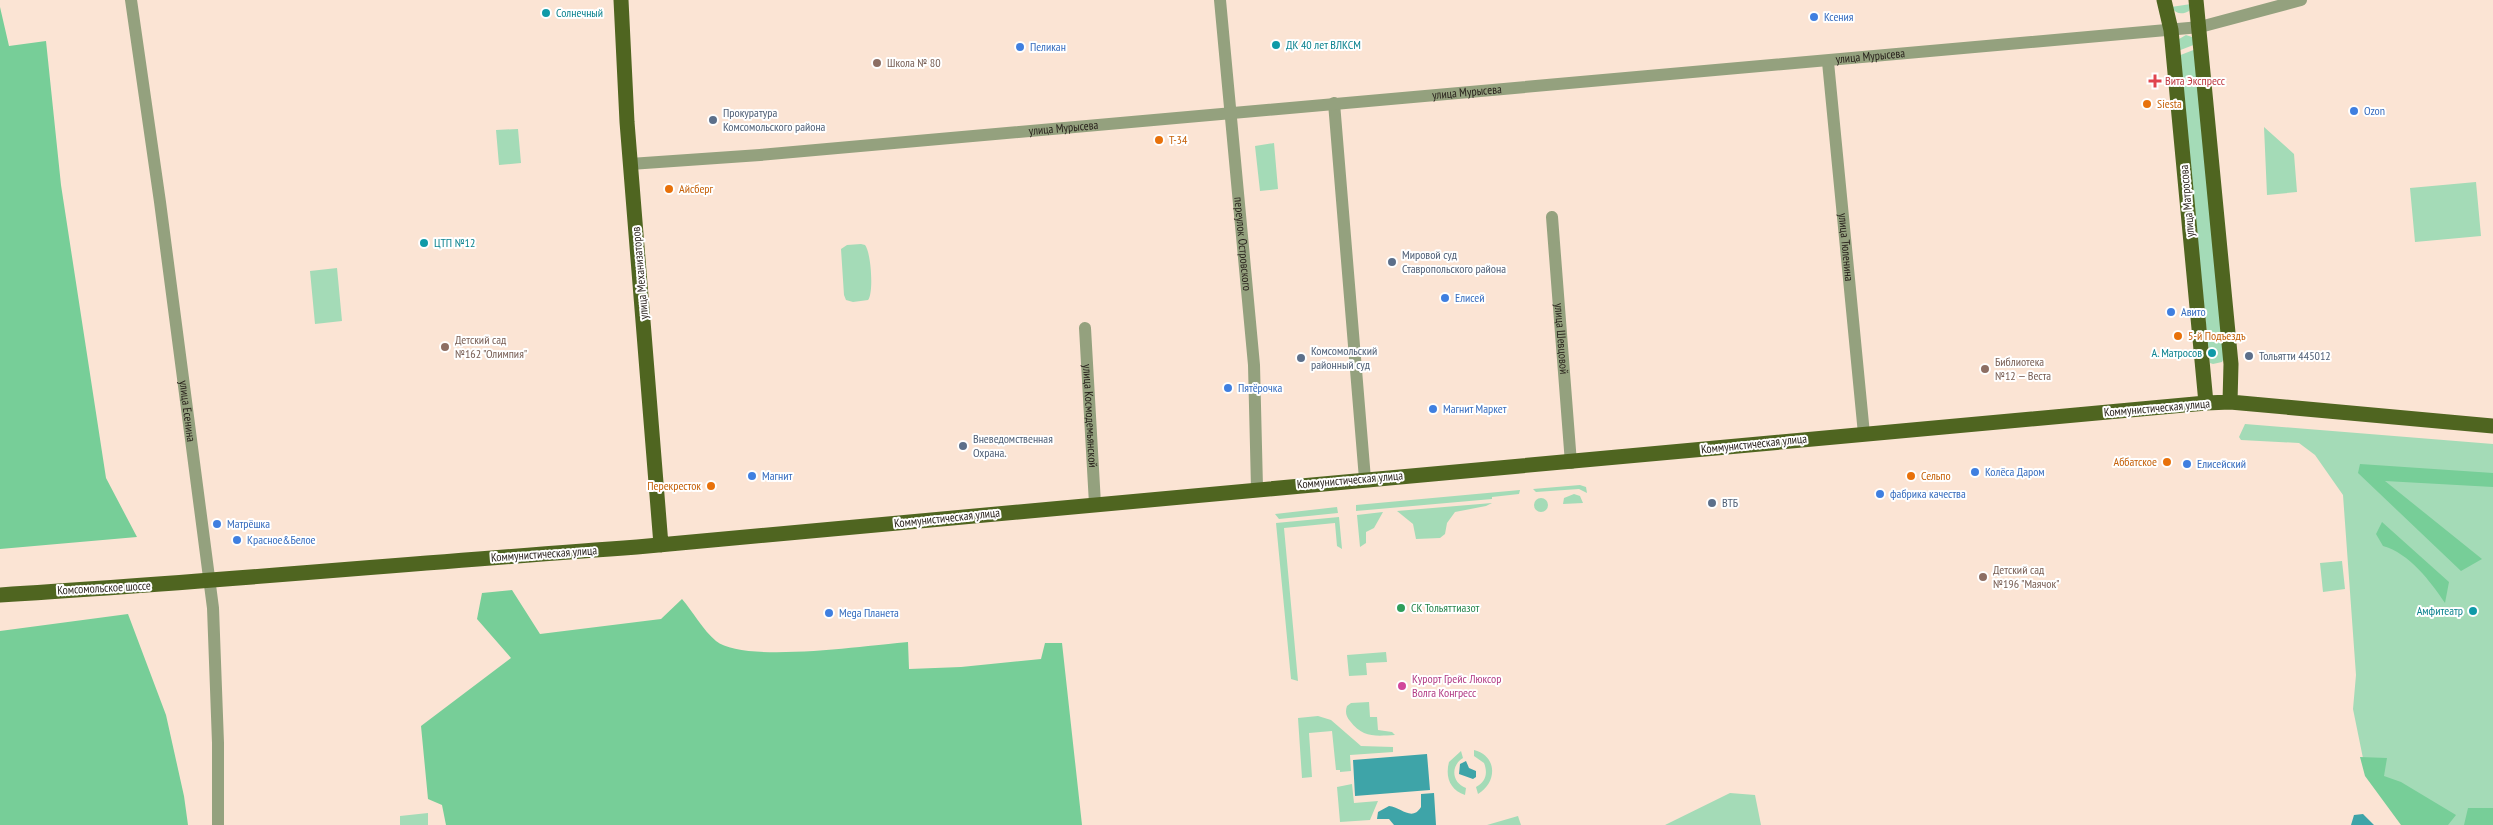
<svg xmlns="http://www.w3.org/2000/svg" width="2493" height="825" viewBox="0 0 2493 825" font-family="'PT Sans Narrow',sans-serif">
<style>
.green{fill:#a4dbb7}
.forest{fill:#77ce98}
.water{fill:#3ea4a8}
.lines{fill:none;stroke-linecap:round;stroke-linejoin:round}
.minor{stroke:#94a17e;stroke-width:12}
.major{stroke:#4f6520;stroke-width:15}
.culture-dot{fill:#0f9aa8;stroke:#fff;stroke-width:2}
.shop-dot{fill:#3f7fe0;stroke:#fff;stroke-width:2}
.education-dot{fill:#8d6e63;stroke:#fff;stroke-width:2}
.health-dot{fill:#e0444e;stroke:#fff;stroke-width:2}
.food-dot{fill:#e8710a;stroke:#fff;stroke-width:2}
.service-dot{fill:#5c6f8a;stroke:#fff;stroke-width:2}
.leisure-dot{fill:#2e9e5b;stroke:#fff;stroke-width:2}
.hotel-dot{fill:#d1479c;stroke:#fff;stroke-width:2}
.labels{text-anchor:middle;stroke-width:4;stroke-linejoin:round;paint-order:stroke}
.culture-label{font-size:12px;fill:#0d838f;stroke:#fff;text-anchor:start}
.shop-label{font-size:12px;fill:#366cbe;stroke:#fff;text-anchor:start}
.street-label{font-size:12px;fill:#261e19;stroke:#fff}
.education-label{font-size:12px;fill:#785e54;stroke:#fff;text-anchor:start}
.health-label{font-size:12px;fill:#be3a42;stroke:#fff;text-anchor:start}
.food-label{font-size:12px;fill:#c56008;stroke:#fff;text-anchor:start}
.service-label{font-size:12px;fill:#4e5e75;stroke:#fff;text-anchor:start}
.leisure-label{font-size:12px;fill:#27864d;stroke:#fff;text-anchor:start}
.hotel-label{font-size:12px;fill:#b23c85;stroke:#fff;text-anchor:start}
</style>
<rect width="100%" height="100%" fill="#fbe4d4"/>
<path class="green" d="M2191 4 2189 11C2182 15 2176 14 2171 7Z
M2186 35 2192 37 2196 44 2178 51 2179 39Z
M2196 49 2224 358 2222 362 2213 364 2210 363 2178 56Z
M2264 127 2294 154 2297 192 2267 195Z
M518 129 521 163 499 165 496 130Z
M1274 143 1278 189 1260 191 1255 146Z
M2476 182 2481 236 2415 242 2410 188Z
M861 244 865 245C871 252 874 293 868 300L853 302 846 300 844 295 841 249 847 245Z
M337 268 342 321 315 324 310 271Z
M2245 424 2493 444V825H2404L2366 773 2353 709 2356 675 2343 495 2315 455 2299 443 2241 440 2239 437Z
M1580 485 1586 487 1587 493 1579 489 1536 492 1533 489Z
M1520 490 1519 494 1492 497V499L1356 511V505Z
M1574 494 1580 496 1583 503 1563 504 1564 498Z
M1534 505a7 7 0 1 1 14 0a7 7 0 1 1-14 0Z
M1492 503 1486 506 1455 512 1447 523 1445 534 1440 538 1416 539 1413 524 1397 511Z
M1337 507 1338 513 1279 519 1275 514Z
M1383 512 1374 528 1366 532V543L1360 547 1357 515Z
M1339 517 1342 549 1337 546 1335 523 1284 528 1298 681 1291 679 1276 523Z
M2342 561 2345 589 2323 592 2320 563Z
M1386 652 1387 662 1366 663 1367 675 1349 676 1347 655Z
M1369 702 1370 717H1377L1378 730 1392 732 1395 735C1375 736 1363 738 1350 721 1346 716 1345 712 1347 706L1351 703Z
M1318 716 1331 720 1361 746 1393 747V752L1350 755 1351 771 1340 772V770H1336L1332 731 1309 733 1312 777 1302 778 1298 718Z
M1474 750C1498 756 1497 783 1478 794L1476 787C1486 782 1488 773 1484 763L1474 756Z
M1461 751 1463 758C1450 766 1452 783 1466 788L1465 795C1450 790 1445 777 1449 762Z
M1352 784 1354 803 1378 801 1370 820 1340 822 1337 787Z
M1730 793 1755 795 1761 825H1665Z
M428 813V825H400V816Z
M1518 816 1521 825H1487Z"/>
<path class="forest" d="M0 7 9 46 46 41 61 185 106 478 137 537 0 549Z
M2360 464 2493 473V487L2385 481 2482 559 2461 571 2358 473Z
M2382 522 2449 582 2445 603C2431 582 2409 553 2383 546L2376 534Z
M512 590 540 634 661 619 682 599C693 612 703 630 716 641 744 664 869 645 908 642L909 669 961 667 1041 659 1045 643H1062L1082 825H446L442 805 428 799 421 726 511 658 477 619 482 593Z
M128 614 166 715 184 796 188 825H0V631Z
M2360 757 2387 758 2384 776 2401 782 2456 815 2448 825H2401L2365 776Z
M2468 808H2493V825H2464Z"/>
<path class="water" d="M1427 754 1430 790 1355 796 1353 760Z
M1466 761 1469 768 1476 771V777L1473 779 1459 774 1460 764Z
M1434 793 1436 825H1394L1389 819H1377L1378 812 1389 806C1401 807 1412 822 1421 807V794Z
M2363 814 2374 825H2351L2354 815Z"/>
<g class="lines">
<g class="minor">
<path id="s1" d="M131 0 160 202 213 608 218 743V825"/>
<path id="s2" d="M1220 0 1254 365 1257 488"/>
<path id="s3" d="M1828 62 1864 434"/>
<path d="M1334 103 1365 479"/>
<path id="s4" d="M630 164 760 155 2200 27 2301 0"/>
<path id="s5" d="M1552 217 1571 463"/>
<path id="s6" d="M1085 328 1095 504"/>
</g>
<path class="major" d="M621 0 627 122 661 545
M2164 0 2171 30 2206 403
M2196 0 2231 364 2230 402
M0 595C213 582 424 562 637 547L2206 403 2230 402 2493 426"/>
</g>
<g class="culture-dot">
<circle cx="546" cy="13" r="5"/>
<circle cx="1276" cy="45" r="5"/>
<circle cx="424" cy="243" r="5"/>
<circle cx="2212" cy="353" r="5"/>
<circle cx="2473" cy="611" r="5"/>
</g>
<g class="shop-dot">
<circle cx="1814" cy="17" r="5"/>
<circle cx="1020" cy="47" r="5"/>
<circle cx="2354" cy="111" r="5"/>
<circle cx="1445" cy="298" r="5"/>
<circle cx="2171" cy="312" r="5"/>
<circle cx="1228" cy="388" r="5"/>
<circle cx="1433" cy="409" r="5"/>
<circle cx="2187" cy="464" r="5"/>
<circle cx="1975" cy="472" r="5"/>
<circle cx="752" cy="476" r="5"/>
<circle cx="1880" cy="494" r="5"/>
<circle cx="217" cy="524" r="5"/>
<circle cx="237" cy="540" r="5"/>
<circle cx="829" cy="613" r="5"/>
</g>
<g class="education-dot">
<circle cx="877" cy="63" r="5"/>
<circle cx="445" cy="347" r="5"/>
<circle cx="1985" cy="369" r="5"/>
<circle cx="1983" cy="577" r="5"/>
</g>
<path class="health-dot" d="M2152.5 73.5h5v5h5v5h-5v5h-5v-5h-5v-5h5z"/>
<g class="food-dot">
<circle cx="2147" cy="104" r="5"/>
<circle cx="1159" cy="140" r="5"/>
<circle cx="669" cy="189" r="5"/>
<circle cx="2178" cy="336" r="5"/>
<circle cx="2167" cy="462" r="5"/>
<circle cx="1911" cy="476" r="5"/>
<circle cx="711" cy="486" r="5"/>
</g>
<g class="service-dot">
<circle cx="713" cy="120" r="5"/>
<circle cx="1392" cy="262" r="5"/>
<circle cx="2249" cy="356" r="5"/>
<circle cx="1301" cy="358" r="5"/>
<circle cx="963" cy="446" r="5"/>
<circle cx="1712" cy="503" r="5"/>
</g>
<circle class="leisure-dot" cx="1401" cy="608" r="5"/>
<circle class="hotel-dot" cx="1402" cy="686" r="5"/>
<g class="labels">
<g class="culture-label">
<text x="556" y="17">Солнечный</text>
<text x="1286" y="49">ДК 40 лет ВЛКСМ</text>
<text x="434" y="247">ЦТП №12</text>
<text x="2202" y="357" text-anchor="end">А. Матросов</text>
<text x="2463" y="615" text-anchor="end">Амфитеатр</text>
</g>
<g class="shop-label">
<text x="1824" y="21">Ксения</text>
<text x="1030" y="51">Пеликан</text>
<text x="2364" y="115">Ozon</text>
<text x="1455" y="302">Елисей</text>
<text x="2181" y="316">Авито</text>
<text x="1238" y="392">Пятёрочка</text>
<text x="1443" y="413">Магнит Маркет</text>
<text x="2197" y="468">Елисейский</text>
<text x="1985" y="476">Колёса Даром</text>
<text x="762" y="480">Магнит</text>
<text x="1890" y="498">фабрика качества</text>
<text x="227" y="528">Матрёшка</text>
<text x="247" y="544">Красное&amp;Белое</text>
<text x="839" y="617">Mega Планета</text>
</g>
<g class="street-label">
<text dy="4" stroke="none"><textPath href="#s4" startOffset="1245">улица Мурысева</textPath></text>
<text dy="4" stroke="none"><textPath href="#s4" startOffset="840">улица Мурысева</textPath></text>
<text dy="4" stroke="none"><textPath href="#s4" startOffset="435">улица Мурысева</textPath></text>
<text transform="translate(2187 201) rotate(-95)" y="4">улица Матросова</text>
<text dy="4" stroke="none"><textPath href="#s2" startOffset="245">переулок Островского</textPath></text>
<text dy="4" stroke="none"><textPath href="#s3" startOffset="186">улица Тюленина</textPath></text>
<text transform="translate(640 273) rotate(-95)" y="4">улица Механизаторов</text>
<text dy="4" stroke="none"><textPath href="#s5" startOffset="122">улица Шевцовой</textPath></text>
<text transform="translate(2157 408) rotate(-5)" y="4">Коммунистическая улица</text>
<text dy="4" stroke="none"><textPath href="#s1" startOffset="415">улица Есенина</textPath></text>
<text dy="4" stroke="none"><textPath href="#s6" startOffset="88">улица Космодемьянской</textPath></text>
<text transform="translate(1754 444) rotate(-6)" y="4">Коммунистическая улица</text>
<text transform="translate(1350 480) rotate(-5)" y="4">Коммунистическая улица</text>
<text transform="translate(947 518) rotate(-6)" y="4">Коммунистическая улица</text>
<text transform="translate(544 554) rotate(-4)" y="4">Коммунистическая улица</text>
<text transform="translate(104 588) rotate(-3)" y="4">Комсомольское шоссе</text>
</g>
<g class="education-label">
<text x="887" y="67">Школа № 80</text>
<text x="455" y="344">Детский сад<tspan x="455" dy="14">№162 "Олимпия"</tspan></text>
<text x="1995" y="366">Библиотека<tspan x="1995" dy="14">№12 — Веста</tspan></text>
<text x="1993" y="574">Детский сад<tspan x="1993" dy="14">№196 "Маячок"</tspan></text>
</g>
<g class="health-label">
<text x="2165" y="85">Вита Экспресс</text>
</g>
<g class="food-label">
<text x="2157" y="108">Siesta</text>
<text x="1169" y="144">Т-34</text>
<text x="679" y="193">Айсберг</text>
<text x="2188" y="340">5-й Подъездъ</text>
<text x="2157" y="466" text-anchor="end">Аббатское</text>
<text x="1921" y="480">Сельпо</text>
<text x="701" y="490" text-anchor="end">Перекресток</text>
</g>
<g class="service-label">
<text x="723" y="117">Прокуратура<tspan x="723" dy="14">Комсомольского района</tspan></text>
<text x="1402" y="259">Мировой суд<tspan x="1402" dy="14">Ставропольского района</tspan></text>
<text x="1311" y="355">Комсомольский<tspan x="1311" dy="14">районный суд</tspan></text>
<text x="2259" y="360">Тольятти 445012</text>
<text x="973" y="443">Вневедомственная<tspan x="973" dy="14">Охрана.</tspan></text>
<text x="1722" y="507">ВТБ</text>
</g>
<g class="leisure-label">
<text x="1411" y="612">СК Тольяттиазот</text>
</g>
<g class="hotel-label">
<text x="1412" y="683">Курорт Грейс Люксор<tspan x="1412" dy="14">Волга Конгресс</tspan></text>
</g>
</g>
</svg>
